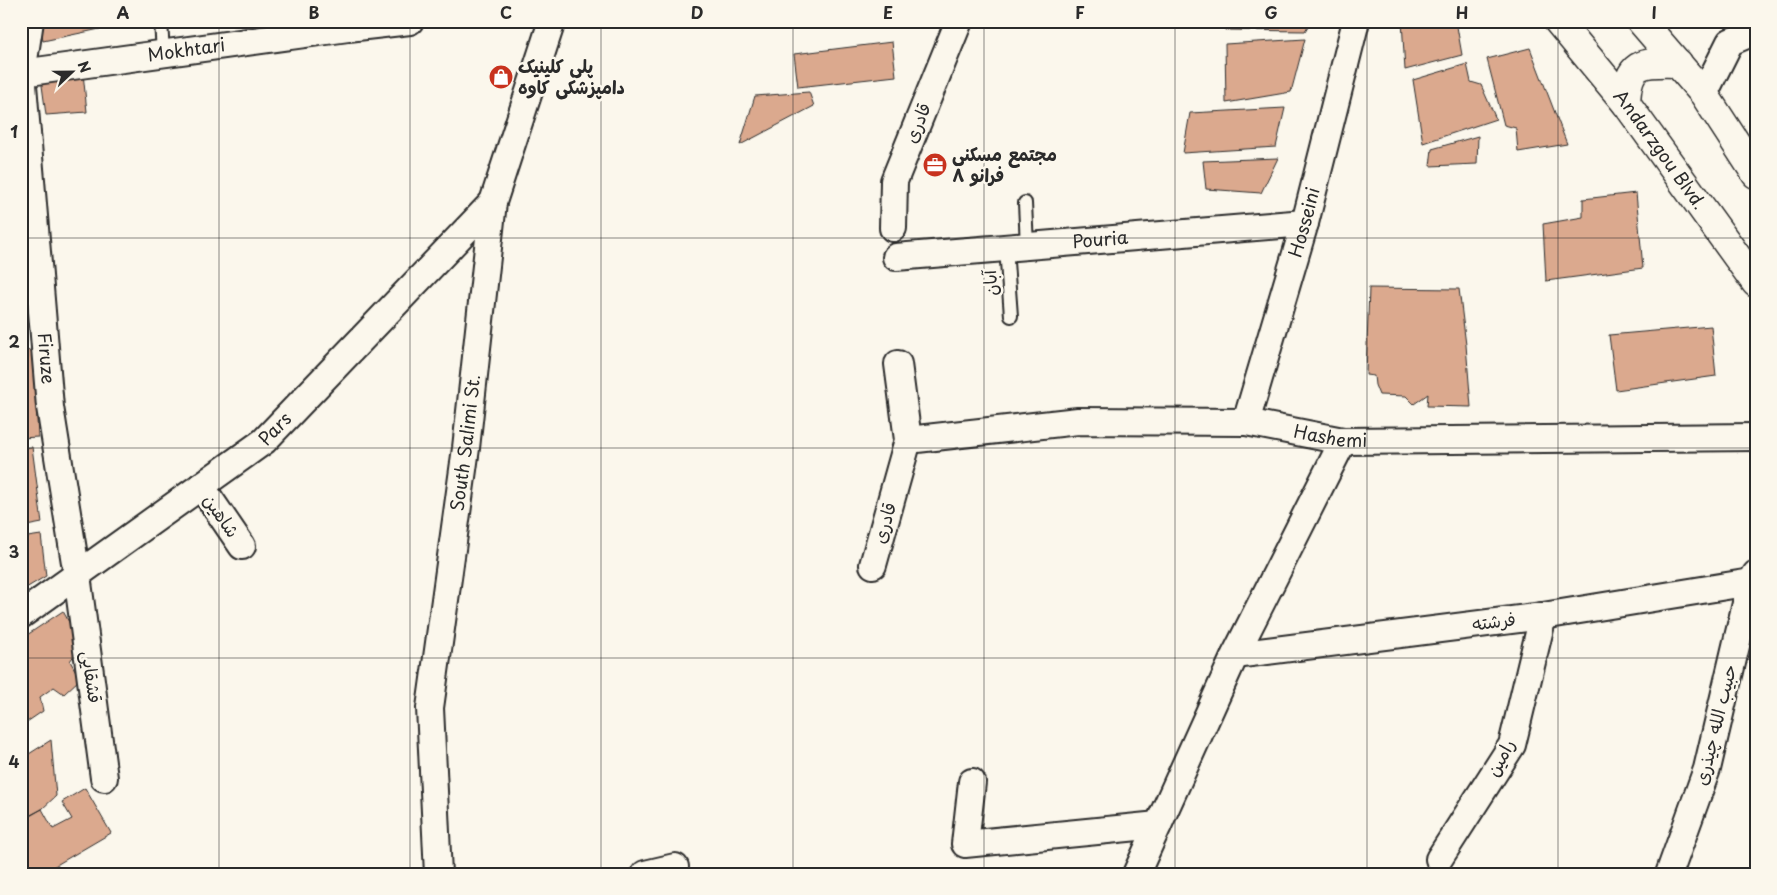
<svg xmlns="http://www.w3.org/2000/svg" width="1777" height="895" viewBox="0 0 1777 895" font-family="'Playpen Sans','Playpen Sans Arabic',sans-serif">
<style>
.building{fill:#dba98e;stroke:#2b2b2b}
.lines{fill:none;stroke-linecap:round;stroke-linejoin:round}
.service-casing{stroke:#2b2b2b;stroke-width:16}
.minor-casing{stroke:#2b2b2b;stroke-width:30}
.primary-casing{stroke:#2b2b2b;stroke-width:31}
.service{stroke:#fbf7ec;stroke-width:12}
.minor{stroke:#fbf7ec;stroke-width:26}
.primary{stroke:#fbf7ec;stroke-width:28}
.grid{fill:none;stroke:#2b2b2b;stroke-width:1;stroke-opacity:0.55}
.labels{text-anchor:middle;stroke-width:5;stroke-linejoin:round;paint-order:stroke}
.street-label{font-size:18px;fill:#2b2b2b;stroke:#fbf7ec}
.poi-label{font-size:18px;font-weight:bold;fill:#2b2b2b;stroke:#fbf7ec;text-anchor:start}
.neatline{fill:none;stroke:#2b2b2b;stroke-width:2}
.grid-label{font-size:16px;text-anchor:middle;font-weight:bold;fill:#2b2b2b}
</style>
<rect width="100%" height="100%" fill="#fbf7ec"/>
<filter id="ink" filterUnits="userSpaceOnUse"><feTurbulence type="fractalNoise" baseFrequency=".02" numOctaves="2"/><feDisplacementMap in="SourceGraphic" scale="10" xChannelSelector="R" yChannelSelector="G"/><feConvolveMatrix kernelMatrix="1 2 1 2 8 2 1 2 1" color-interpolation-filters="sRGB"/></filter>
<g filter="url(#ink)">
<path class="building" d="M40 21H113L114 26 43 41Z
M1225 21H1311L1305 31 1225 30Z
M1402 21H1456L1462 55 1405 70Z
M1305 39 1291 92 1226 103 1225 44Z
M892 42 896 76 798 87 794 54Z
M1530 48 1567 144 1518 152 1516 128 1504 125 1487 59Z
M1467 64 1471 82 1481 85 1496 119 1423 143 1413 80Z
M83 73 87 112 46 115 41 78Z
M809 92 814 106 740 145 755 96Z
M1285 108 1276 147 1183 153 1190 113Z
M1478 136 1477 164 1430 166 1432 149Z
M1278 158 1261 193 1206 189 1203 161Z
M1636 193 1643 268 1546 281 1543 224 1583 217V199Z
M1369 288 1459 289 1466 345 1471 407 1427 406 1428 394 1414 404 1406 396 1379 395 1375 385 1374 376 1366 375Z
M1711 326 1716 376 1616 390 1609 335Z
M33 350 38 437 21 438V351Z
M32 447 42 523 21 527V448Z
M41 535 46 576 21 591V538Z
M63 611 76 635 78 650 70 661 80 679 64 694 54 687 40 697 43 711 21 726V639Z
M51 740 56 796 42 809 21 820V759Z
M85 788 111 833 41 874H21V821L42 809 53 829 72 819 62 802Z"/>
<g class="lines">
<defs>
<path id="service" d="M161 21 163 53
M1025 203 1027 246
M1006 248 1011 316"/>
<g id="minor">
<path id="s1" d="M30 21 22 73 50 407 77 575 104 778"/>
<path id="s2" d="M22 73 348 28 410 21"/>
<path d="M1704 94 1730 42 1756 31"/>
<path d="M893 228 894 181 959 21"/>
<path id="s3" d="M896 257 1305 223"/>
<path id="s4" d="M1246 422 1305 223 1356 21"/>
<path id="s5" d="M908 440 1078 421 1246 422 1343 441 1756 437"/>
<path d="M201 486 242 546"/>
<path d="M873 565 908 440 898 364"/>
<path id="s6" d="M21 615 264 441 493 202"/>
<path d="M1235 655 1543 616 1751 582"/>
<path d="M972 782 965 844 1158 825"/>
<path d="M1439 859 1512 745 1543 616"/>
<path id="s7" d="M438 874 430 708 466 448 493 202 552 21"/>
<path d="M645 874 675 867"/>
<path d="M1136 874 1235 655 1343 441"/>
<path d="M1669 874 1707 769 1751 582 1756 574"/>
</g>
<g id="primary">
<path id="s8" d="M1558 21 1626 103 1756 283"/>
<path d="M1641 21 1704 94 1756 174"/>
<path d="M1626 103C1628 61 1641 62 1678 63"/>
</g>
</defs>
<use href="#service" class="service-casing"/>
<use href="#minor" class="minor-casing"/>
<use href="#primary" class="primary-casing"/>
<use href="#service" class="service"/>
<use href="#minor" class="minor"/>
<use href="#primary" class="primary"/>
</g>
</g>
<path class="grid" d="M219 21V874M410 21V874M601 21V874M793 21V874M984 21V874M1175 21V874M1367 21V874M1558 21V874M21 238H1756M21 448H1756M21 658H1756"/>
<defs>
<symbol id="shop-disc" viewBox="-11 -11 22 22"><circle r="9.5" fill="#c8321e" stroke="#fbf7ec"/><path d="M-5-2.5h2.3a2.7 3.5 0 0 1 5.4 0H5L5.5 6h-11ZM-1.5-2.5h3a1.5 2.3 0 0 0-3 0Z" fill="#fff"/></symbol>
<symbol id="office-disc" viewBox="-11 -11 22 22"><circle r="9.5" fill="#c8321e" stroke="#fbf7ec"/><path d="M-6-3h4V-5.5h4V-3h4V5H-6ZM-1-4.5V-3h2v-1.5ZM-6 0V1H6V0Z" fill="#fff"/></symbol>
</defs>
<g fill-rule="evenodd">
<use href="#shop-disc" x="487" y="63" width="28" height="28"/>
<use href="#office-disc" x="921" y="151" width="28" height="28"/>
</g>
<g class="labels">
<g class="street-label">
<text dy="6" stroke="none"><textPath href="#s2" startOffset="166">Mokhtari</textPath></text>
<text transform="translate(918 123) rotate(-68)" y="6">قادری</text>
<text dy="6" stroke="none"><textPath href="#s8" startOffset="164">Andarzgou Blvd.</textPath></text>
<text dy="6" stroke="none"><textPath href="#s4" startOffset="208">Hosseini</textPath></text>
<text dy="6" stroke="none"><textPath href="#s3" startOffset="205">Pouria</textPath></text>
<text transform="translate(991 283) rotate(-95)" y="6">آبان</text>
<text dy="6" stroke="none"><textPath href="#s1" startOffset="339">Firuze</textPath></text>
<text dy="6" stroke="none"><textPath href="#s6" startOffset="315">Pars</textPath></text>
<text dy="6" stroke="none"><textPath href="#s5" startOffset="425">Hashemi</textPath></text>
<text dy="6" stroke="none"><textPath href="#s7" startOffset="434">South Salimi St.</textPath></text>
<text transform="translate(221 516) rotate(55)" y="6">شاهین</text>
<text transform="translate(885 523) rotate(-74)" y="6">قادری</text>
<text transform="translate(1494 622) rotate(-7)" y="6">فرشته</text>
<text transform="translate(91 677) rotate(82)" y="6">قشقایی</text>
<text transform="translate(1716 725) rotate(-76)" y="6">حبیب الله چیذری</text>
<text transform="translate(1501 758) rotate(-62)" y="6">رامین</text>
</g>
<g class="poi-label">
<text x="518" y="73">پلی کلینیک<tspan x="518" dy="21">دامپزشکی کاوه</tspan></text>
<text x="952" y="161">مجتمع مسکنی<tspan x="952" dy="21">فرانو ۸</tspan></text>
</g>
</g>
<rect width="1777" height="895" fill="none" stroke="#fbf7ec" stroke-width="55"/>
<g transform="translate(72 72) rotate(68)" stroke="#fbf7ec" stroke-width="4" paint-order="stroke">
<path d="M0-4L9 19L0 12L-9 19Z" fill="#2b2b2b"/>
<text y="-8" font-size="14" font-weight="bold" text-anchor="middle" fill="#2b2b2b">N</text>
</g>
<rect x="28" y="28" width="1722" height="840" class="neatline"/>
<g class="grid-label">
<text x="123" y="19">A</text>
<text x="314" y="19">B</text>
<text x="506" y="19">C</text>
<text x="697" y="19">D</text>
<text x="888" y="19">E</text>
<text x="1080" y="19">F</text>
<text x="1271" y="19">G</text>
<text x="1462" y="19">H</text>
<text x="1654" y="19">I</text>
<text x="14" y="138">1</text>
<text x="14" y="348">2</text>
<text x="14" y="558">3</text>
<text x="14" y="768">4</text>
</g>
</svg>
